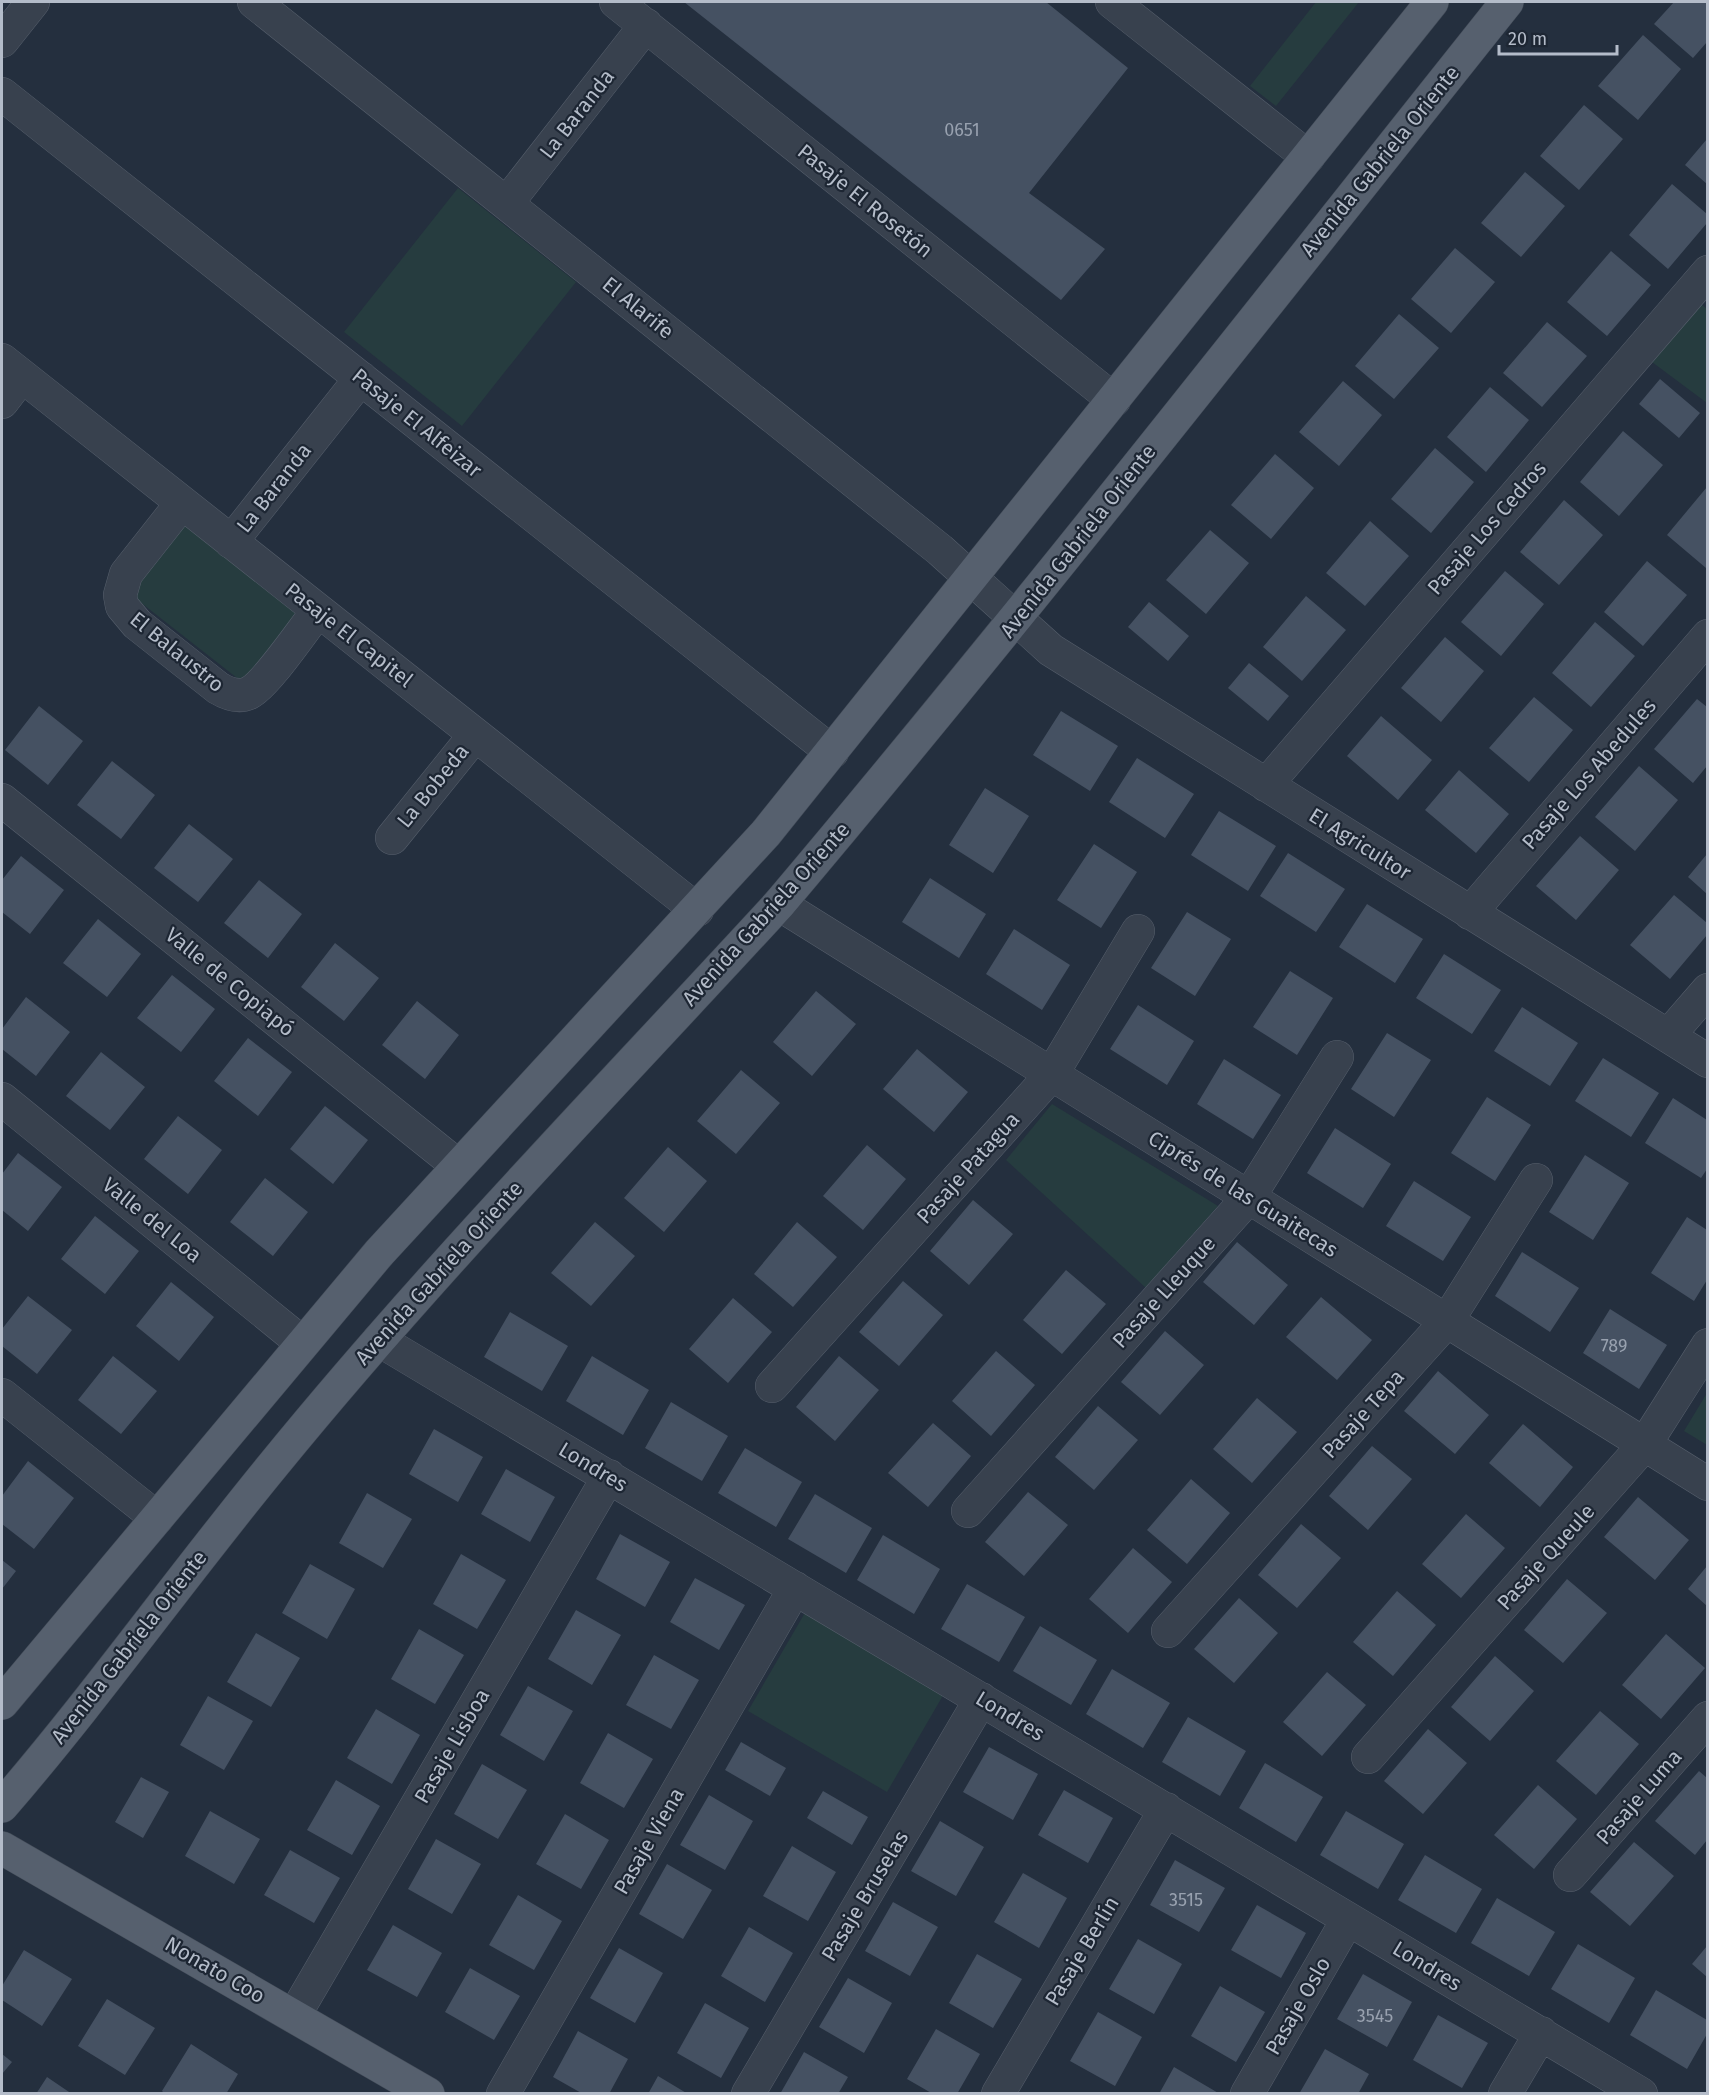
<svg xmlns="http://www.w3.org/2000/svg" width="1709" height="2095" viewBox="0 0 1709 2095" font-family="'Fira Sans',sans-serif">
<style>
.green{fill:#263c3f}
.building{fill:#455162}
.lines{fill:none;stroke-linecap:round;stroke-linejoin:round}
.minor-casing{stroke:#565f6c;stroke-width:34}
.major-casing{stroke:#414a57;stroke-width:34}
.minor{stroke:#38414e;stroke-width:33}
.major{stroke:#56606e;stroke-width:33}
.labels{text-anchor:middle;stroke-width:4.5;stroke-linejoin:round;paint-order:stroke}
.number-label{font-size:18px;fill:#98a1af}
.street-label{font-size:21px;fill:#b4bcc9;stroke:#1d2633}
</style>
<rect width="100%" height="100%" fill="#242f3e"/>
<path class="green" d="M1316 2H1359L1276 106 1250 86Z
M458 188 576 282 462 426 344 332Z
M1701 304 1707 309V403L1652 362Z
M184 518 304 613 246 685 126 591Z
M1052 1104 1218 1206 1146 1288 1006 1160Z
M1707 1393V1445L1684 1431Z
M806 1611 945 1692 887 1792 748 1711Z"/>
<path class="building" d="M684 2H1046L1128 68 1029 193 1105 249 1061 300Z
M1674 2H1707V42L1693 58 1654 24Z
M1643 35 1681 69 1638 120 1598 86Z
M1584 105 1623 139 1579 190 1540 156Z
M1707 139V184L1685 165Z
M1525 172 1565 206 1521 257 1481 223Z
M1672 184 1707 214V223L1668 269 1629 235Z
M1455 248 1495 282 1451 333 1411 299Z
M1611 251 1651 285 1607 336 1567 302Z
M1399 314 1439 348 1394 399 1355 366Z
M1547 322 1587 356 1542 407 1503 373Z
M1660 379 1700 413 1679 438 1639 404Z
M1343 381 1382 415 1339 466 1299 432Z
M1490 387 1529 420 1486 472 1447 437Z
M1623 431 1663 465 1619 516 1580 482Z
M1435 448 1474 482 1431 533 1391 499Z
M1275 454 1314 488 1271 539 1231 505Z
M1707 487V567L1706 568 1667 535Z
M1564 500 1603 535 1559 585 1520 552Z
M1370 521 1409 556 1365 606 1326 573Z
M1210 530 1249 563 1206 614 1166 580Z
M1647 561 1687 595 1643 646 1604 612Z
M1505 571 1544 604 1501 656 1461 622Z
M1306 596 1346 630 1302 681 1263 647Z
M1149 602 1189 636 1168 661 1128 627Z
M1595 622 1635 656 1591 707 1552 673Z
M1445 637 1484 671 1441 722 1401 688Z
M1249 663 1289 696 1268 721 1228 688Z
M1534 697 1573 730 1529 782 1489 748Z
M1697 699 1707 707V766L1693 783 1654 749Z
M39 706 83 741 48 785 5 750Z
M1061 711 1118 746 1090 791 1033 755Z
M1381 716 1432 760 1398 800 1347 756Z
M1137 758 1194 794 1165 838 1109 802Z
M112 761 155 795 121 839 77 805Z
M1639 766 1678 800 1635 851 1595 817Z
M1459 770 1509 814 1476 853 1425 810Z
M985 788 1029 816 993 873 949 845Z
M1219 811 1276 846 1248 891 1191 855Z
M189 824 233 859 198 902 154 868Z
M1580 836 1619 870 1576 920 1536 886Z
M1094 844 1137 872 1101 928 1057 900Z
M1288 853 1345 889 1316 932 1260 896Z
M1707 854V894L1688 877Z
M21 856 64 890 30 934 2 912V880Z
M930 878 986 914 959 958 902 922Z
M259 880 302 914 268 958 224 923Z
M1674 895 1707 923V935L1670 979 1630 945Z
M1367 904 1423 939 1395 983 1339 947Z
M1187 912 1231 939 1195 996 1151 968Z
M98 919 141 954 107 997 63 963Z
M1014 929 1070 965 1042 1010 986 974Z
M335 943 379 978 344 1021 301 987Z
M1444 954 1501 990 1472 1034 1416 998Z
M1290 971 1333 998 1297 1055 1253 1027Z
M172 975 215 1009 181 1052 137 1018Z
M816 991 856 1024 812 1076 773 1042Z
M26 997 70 1032 36 1076 2 1049V1029Z
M417 1001 459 1035 425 1079 382 1045Z
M1138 1005 1194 1041 1167 1085 1110 1049Z
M1522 1007 1578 1043 1550 1086 1494 1051Z
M1387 1033 1431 1060 1394 1117 1351 1089Z
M248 1038 292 1072 258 1116 214 1081Z
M917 1049 968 1092 934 1132 883 1089Z
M101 1052 145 1087 110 1130 66 1096Z
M1603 1058 1659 1093 1631 1137 1575 1101Z
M1224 1059 1281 1095 1253 1139 1197 1104Z
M741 1070 780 1103 736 1154 697 1121Z
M1487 1097 1531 1125 1495 1181 1451 1153Z
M1673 1098 1707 1120V1169L1701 1178 1645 1143Z
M325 1106 368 1140 333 1184 290 1149Z
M178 1116 222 1150 188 1194 144 1159Z
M1335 1128 1391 1164 1363 1208 1307 1173Z
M867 1145 906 1179 863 1230 823 1196Z
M668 1147 707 1181 664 1232 624 1198Z
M18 1153 62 1187 28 1231 2 1210V1174Z
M1585 1155 1629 1183 1593 1240 1549 1212Z
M265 1178 308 1212 273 1256 230 1222Z
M1414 1181 1471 1217 1443 1261 1386 1226Z
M973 1200 1013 1234 969 1285 930 1251Z
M95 1216 139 1251 105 1294 61 1259Z
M1687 1217 1707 1230V1280L1694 1301 1651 1273Z
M595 1222 635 1256 591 1306 551 1273Z
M797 1222 837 1257 793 1307 754 1274Z
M1237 1242 1288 1285 1254 1325 1203 1282Z
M1522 1252 1579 1288 1550 1332 1495 1296Z
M1066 1270 1106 1304 1062 1354 1023 1320Z
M903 1281 943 1315 899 1366 859 1332Z
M171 1282 214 1317 179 1361 136 1326Z
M28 1296 72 1330 37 1374 2 1346V1329Z
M1321 1297 1372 1340 1337 1380 1286 1337Z
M733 1298 772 1332 728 1383 689 1349Z
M1610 1309 1667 1345 1639 1389 1583 1353Z
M510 1312 568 1346 542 1391 484 1357Z
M1165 1331 1204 1365 1160 1415 1121 1382Z
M996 1351 1035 1385 991 1436 952 1401Z
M113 1356 157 1391 121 1434 78 1400Z
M592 1356 649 1390 623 1435 566 1401Z
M839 1356 879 1390 835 1441 796 1407Z
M1438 1371 1489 1415 1455 1454 1404 1411Z
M1257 1398 1297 1432 1252 1483 1213 1449Z
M671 1402 728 1436 702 1481 645 1448Z
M1098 1406 1138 1440 1094 1490 1055 1457Z
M933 1423 971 1456 928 1507 888 1473Z
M1523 1424 1573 1467 1540 1507 1489 1463Z
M434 1429 483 1457 458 1502 409 1474Z
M1372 1446 1412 1479 1368 1530 1329 1496Z
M745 1448 802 1482 776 1527 718 1493Z
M28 1461 74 1498 34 1549 2 1524V1496Z
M506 1469 555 1497 530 1542 481 1514Z
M1191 1479 1230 1513 1187 1564 1147 1530Z
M1028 1492 1068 1525 1024 1576 985 1542Z
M367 1493 412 1519 383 1568 339 1543Z
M815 1494 872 1528 846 1573 788 1539Z
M1638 1497 1689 1540 1655 1580 1604 1537Z
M1466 1514 1505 1548 1461 1598 1422 1564Z
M1301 1524 1341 1558 1297 1608 1258 1575Z
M620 1534 670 1562 645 1607 596 1579Z
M883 1535 940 1569 914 1614 857 1580Z
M1133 1548 1172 1582 1128 1633 1089 1599Z
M461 1554 506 1580 477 1629 433 1604Z
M2 1560 16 1571 2 1589Z
M310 1564 355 1589 327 1639 282 1613Z
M1707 1566V1606L1688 1589Z
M695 1578 745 1605 719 1650 670 1622Z
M1567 1579 1607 1613 1563 1663 1524 1630Z
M967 1584 1025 1617 999 1662 941 1629Z
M1397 1591 1436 1625 1393 1676 1353 1642Z
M1239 1598 1278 1633 1234 1683 1194 1649Z
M576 1610 621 1635 592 1685 548 1659Z
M1040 1626 1097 1660 1071 1705 1013 1671Z
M419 1629 464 1655 435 1704 391 1679Z
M256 1633 300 1658 271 1707 227 1682Z
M1666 1634 1705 1668 1661 1719 1622 1685Z
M654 1655 699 1680 671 1729 626 1705Z
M1495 1656 1534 1691 1490 1741 1451 1707Z
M1112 1669 1170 1703 1143 1748 1086 1714Z
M1327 1672 1366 1705 1322 1756 1283 1722Z
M528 1686 573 1711 544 1761 500 1735Z
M208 1696 253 1721 224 1770 180 1745Z
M376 1709 420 1735 392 1784 347 1758Z
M1600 1711 1639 1744 1596 1795 1556 1761Z
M1188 1717 1246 1751 1220 1796 1162 1762Z
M1428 1729 1467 1763 1423 1814 1384 1781Z
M608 1733 653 1759 624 1808 580 1783Z
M741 1742 786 1768 770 1796 725 1770Z
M989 1747 1038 1774 1013 1820 963 1792Z
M1265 1763 1323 1797 1296 1842 1239 1808Z
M482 1764 527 1790 498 1839 454 1814Z
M1699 1771 1707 1778V1840L1695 1855 1655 1821Z
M141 1777 169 1792 143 1838 115 1822Z
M336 1780 380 1806 352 1855 307 1830Z
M1538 1785 1577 1819 1534 1869 1494 1835Z
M1064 1790 1113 1818 1088 1863 1038 1835Z
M823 1791 868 1817 852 1845 807 1818Z
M709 1795 753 1821 725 1870 680 1845Z
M210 1811 260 1839 234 1884 185 1856Z
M1346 1811 1404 1844 1378 1889 1320 1855Z
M565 1814 609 1840 581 1889 536 1864Z
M940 1821 984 1847 956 1896 911 1871Z
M436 1839 481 1864 452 1914 408 1889Z
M1634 1842 1674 1876 1630 1926 1590 1892Z
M792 1846 836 1872 808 1921 763 1896Z
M290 1850 340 1878 314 1923 264 1895Z
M1425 1855 1482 1889 1456 1933 1398 1900Z
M1175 1860 1225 1888 1199 1932 1150 1905Z
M667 1864 712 1890 683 1939 639 1914Z
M1023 1873 1067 1898 1039 1948 994 1922Z
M518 1895 562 1921 534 1970 489 1945Z
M1497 1898 1555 1932 1529 1976 1471 1943Z
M893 1902 938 1927 910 1976 865 1951Z
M1257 1905 1306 1933 1281 1978 1231 1950Z
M393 1925 442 1953 417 1997 367 1970Z
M749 1927 793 1953 765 2002 721 1976Z
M1138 1939 1182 1964 1154 2014 1109 1989Z
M1578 1944 1635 1978 1609 2023 1551 1989Z
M1707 1946V1977L1692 1964Z
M619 1948 663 1973 635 2023 590 1998Z
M24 1950 72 1979 42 2026 2 2000V1986Z
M977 1954 1022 1979 993 2028 949 2003Z
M470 1968 520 1996 494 2040 445 2012Z
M1363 1974 1412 2002 1387 2047 1337 2019Z
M848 1978 892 2003 864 2053 819 2027Z
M1220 1986 1265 2012 1236 2062 1191 2036Z
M1656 1990 1707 2020V2034L1687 2069 1630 2035Z
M107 1999 155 2028 125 2075 78 2046Z
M705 2003 749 2028 721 2078 677 2053Z
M1098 2012 1142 2037 1115 2086 1070 2061Z
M1438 2015 1488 2043 1462 2088 1413 2060Z
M936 2029 980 2054 957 2094H933L907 2079Z
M578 2031 628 2059 609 2094H583L553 2077Z
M191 2044 238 2074 226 2094H165L162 2091Z
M1325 2049 1369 2074 1358 2094H1299Z
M804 2052 848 2077 838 2094H780Z
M2 2054 12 2062 2 2074Z
M1174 2067 1220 2094H1159Z
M658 2076 688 2094H648Z
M47 2077 72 2094H36Z"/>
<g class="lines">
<defs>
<path id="minor" d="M254 2 940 550 1051 650 1708 1061
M616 2 1114 400
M1112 2 1308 157
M2 41 33 2
M2 94 832 752
M507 203 646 25
M2 360 697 910
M2 402 22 376
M182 503 126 574 120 595 122 606 137 624 218 688C228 694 238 698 249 693 266 685 304 628 318 611
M231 542 361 378
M1266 785 1708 272
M2 800 457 1165
M392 838 475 735
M779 904 1708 1484
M1470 913 1708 636
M1668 1036 1708 990
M2 1099 301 1342
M379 1340 1641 2094
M772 1386 1052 1074 1138 931
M2 1395 157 1518
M968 1511 1249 1197 1337 1057
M1168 1631 1447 1321 1536 1180
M1368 1757 1645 1444 1708 1345
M1570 1875 1708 1718
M294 2016 609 1476
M503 2094 795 1588
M748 2094 981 1699
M998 2094 1166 1809
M1247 2094 1348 1919
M1505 2094 1541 2033"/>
<path id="major" d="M2 1703 379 1253 766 833 1432 2
M2 1806C97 1696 181 1577 274 1464 433 1269 609 1089 779 904 1028 609 1266 304 1507 2
M2 1848 428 2094"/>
</defs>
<use href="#minor" class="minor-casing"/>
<use href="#major" class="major-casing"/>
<use href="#minor" class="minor"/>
<use href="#major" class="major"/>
</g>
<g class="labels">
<g class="number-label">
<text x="962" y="136">0651</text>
<text x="1614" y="1352">789</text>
<text x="1186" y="1906">3515</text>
<text x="1375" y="2022">3545</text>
</g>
<g class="street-label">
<text transform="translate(577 114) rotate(-52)" y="7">La Baranda</text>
<text transform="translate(1380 161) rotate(-51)" y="7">Avenida Gabriela Oriente</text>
<text transform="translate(865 201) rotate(39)" y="7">Pasaje El Rosetón</text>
<text transform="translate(638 308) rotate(39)" y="7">El Alarife</text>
<text transform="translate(417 423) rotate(39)" y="7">Pasaje El Alfeizar</text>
<text transform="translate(274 488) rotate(-52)" y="7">La Baranda</text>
<text transform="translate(1487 528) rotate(-49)" y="7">Pasaje Los Cedros</text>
<text transform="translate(1078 541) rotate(-52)" y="7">Avenida Gabriela Oriente</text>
<text transform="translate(349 635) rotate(38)" y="7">Pasaje El Capitel</text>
<text transform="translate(177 652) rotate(39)" y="7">El Balaustro</text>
<text transform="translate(1589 774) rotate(-49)" y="7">Pasaje Los Abedules</text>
<text transform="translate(433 786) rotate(-51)" y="7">La Bobeda</text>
<text transform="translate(1360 844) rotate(32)" y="7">El Agricultor</text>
<text transform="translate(766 914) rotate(-48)" y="7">Avenida Gabriela Oriente</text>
<text transform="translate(230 982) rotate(39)" y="7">Valle de Copiapó</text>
<text transform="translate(968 1168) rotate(-48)" y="7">Pasaje Patagua</text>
<text transform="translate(1243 1194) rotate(32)" y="7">Ciprés de las Guaitecas</text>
<text transform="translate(152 1220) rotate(39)" y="7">Valle del Loa</text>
<text transform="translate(439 1273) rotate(-48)" y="7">Avenida Gabriela Oriente</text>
<text transform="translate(1164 1292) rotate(-48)" y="7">Pasaje Lleuque</text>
<text transform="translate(1363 1414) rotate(-48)" y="7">Pasaje Tepa</text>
<text transform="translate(593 1467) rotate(31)" y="7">Londres</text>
<text transform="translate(1546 1557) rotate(-48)" y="7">Pasaje Queule</text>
<text transform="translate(129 1647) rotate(-52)" y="7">Avenida Gabriela Oriente</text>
<text transform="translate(1010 1716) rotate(31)" y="7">Londres</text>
<text transform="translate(452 1746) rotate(-60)" y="7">Pasaje Lisboa</text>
<text transform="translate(1639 1797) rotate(-49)" y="7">Pasaje Luma</text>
<text transform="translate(649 1841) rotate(-60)" y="7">Pasaje Viena</text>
<text transform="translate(865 1896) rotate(-59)" y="7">Pasaje Bruselas</text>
<text transform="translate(1082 1951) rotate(-59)" y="7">Pasaje Berlín</text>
<text transform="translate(1427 1966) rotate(31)" y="7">Londres</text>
<text transform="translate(215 1970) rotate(30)" y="7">Nonato Coo</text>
<text transform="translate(1298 2006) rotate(-60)" y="7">Pasaje Oslo</text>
</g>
</g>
<rect width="1709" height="2095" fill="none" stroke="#b4bcc9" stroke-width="6"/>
<path d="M1499 45v9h118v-9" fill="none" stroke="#b4bcc9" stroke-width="3"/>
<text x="1508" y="45" font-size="18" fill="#b4bcc9" stroke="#1d2633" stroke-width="4.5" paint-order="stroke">20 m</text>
</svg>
